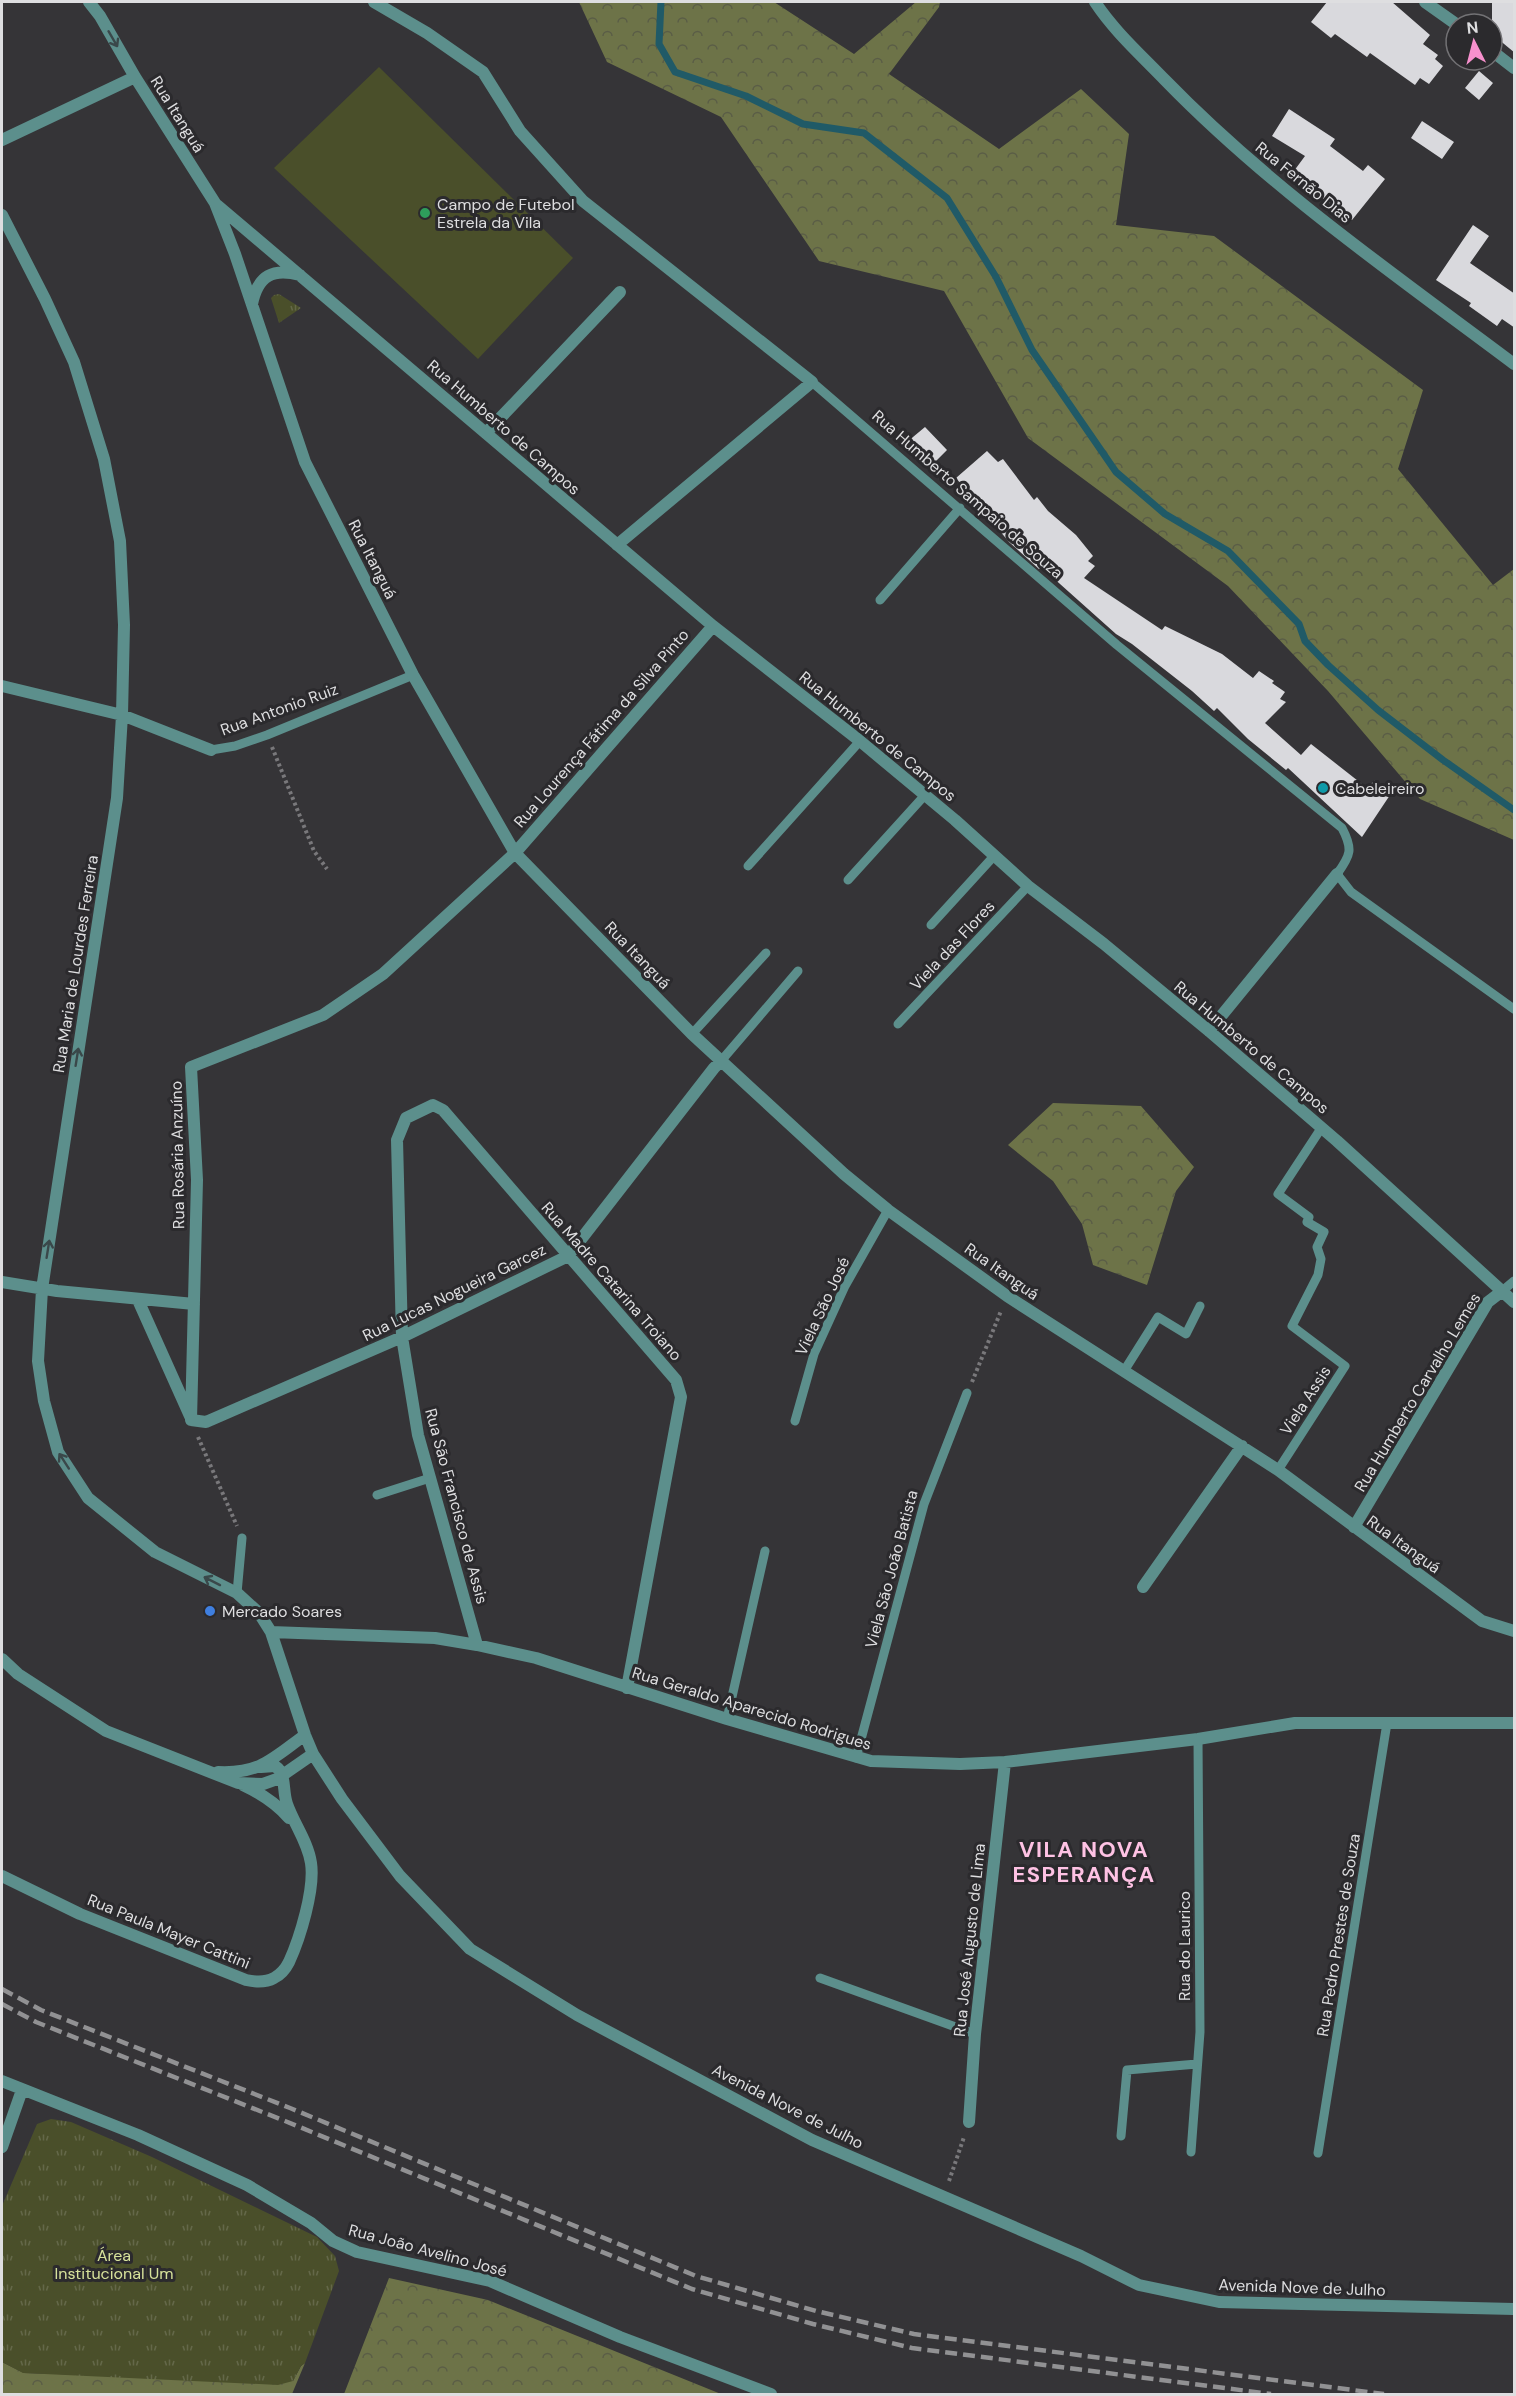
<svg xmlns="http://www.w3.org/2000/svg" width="1516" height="2396" viewBox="0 0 1516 2396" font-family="'DM Sans',sans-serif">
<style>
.grass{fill:#4a4f2a}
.forest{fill:url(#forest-crowns)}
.park{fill:url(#park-tufts)}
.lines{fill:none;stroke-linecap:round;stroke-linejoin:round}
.stream{stroke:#205a67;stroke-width:7}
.building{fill:#d9d9dd}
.path{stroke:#79787b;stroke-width:4;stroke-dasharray:3 3;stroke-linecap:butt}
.lane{stroke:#5c8f8c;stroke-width:9}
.street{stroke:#5c8f8c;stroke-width:12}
.rail{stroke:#919193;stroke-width:4.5;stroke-dasharray:12 6;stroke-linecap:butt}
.oneway{stroke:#3a484a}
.leisure-dot{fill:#2e9e5b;stroke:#2b2a2d;stroke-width:2}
.culture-dot{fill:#0f9aa8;stroke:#2b2a2d;stroke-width:2}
.shop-dot{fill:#3f7fe0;stroke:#2b2a2d;stroke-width:2}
.labels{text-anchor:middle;stroke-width:6;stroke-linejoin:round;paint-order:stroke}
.street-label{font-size:16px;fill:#dedee0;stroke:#2b2a2d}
.poi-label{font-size:16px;fill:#dedee0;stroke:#2b2a2d;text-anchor:start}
.park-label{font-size:16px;fill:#d7e29b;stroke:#2b2a2d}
.district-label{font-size:22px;font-weight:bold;letter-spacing:1.5px;fill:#fec2e4;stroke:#2b2a2d}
</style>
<defs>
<pattern id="forest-crowns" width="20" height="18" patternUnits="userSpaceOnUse" patternTransform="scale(1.5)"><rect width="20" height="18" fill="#6d7348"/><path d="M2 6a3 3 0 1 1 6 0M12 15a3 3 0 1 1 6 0" fill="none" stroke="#5a5d46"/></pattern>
<pattern id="park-tufts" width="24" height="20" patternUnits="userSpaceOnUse" patternTransform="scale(1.5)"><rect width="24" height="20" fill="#4a4f2a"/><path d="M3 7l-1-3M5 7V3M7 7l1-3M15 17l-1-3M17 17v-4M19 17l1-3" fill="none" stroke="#646849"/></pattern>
</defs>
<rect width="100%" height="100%" fill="#353437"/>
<path class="grass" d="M379 67 573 258 478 359 274 168Z"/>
<path class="forest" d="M579 2H774L854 54 916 2H940L939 7 889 74 999 149 1081 89 1129 134 1116 225 1214 236 1423 390 1398 469 1493 585 1514 569V840L1420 799 1328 691 1228 586 1028 438 944 291 819 261 721 117 607 62Z
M1053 1103 1141 1106 1194 1167 1176 1191 1147 1285 1093 1265 1082 1224 1053 1181 1008 1145Z
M389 2278 488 2300 721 2394H344Z
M2 2362 24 2373 293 2381 301 2366 305 2363 292 2394H2Z"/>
<path class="park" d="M279 294 301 308 279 323 271 298 274 295Z
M51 2119 71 2122 152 2157 317 2237 335 2256 339 2271 305 2363 301 2366 293 2381 278 2385 23 2373 2 2362V2206L37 2124Z"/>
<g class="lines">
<path class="stream" d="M661 2 659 44 675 72 746 96 803 124 864 133 947 198 996 277 1032 350 1116 472 1165 514 1228 551 1299 624 1305 641 1328 665 1378 710 1443 760 1514 810"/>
</g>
<path class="building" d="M1327 2H1392L1430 35 1423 44 1438 55 1435 59 1443 66 1429 84 1420 78 1415 85 1370 53 1367 57 1335 34 1331 38 1311 22Z
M1492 2H1515V53L1492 34Z
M1479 71 1493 83 1479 100 1465 88Z
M1289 109 1335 139 1330 146 1363 171 1368 165 1385 179 1352 220 1291 175 1305 156 1272 136Z
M1422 121 1454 142 1442 159 1411 138Z
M1473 225 1489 236 1470 263 1515 294V328L1502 319 1497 326 1469 306 1471 303 1436 280Z
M925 427 947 450 935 462 925 452 920 456 907 442Z
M987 451 998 462 1003 459 1034 500 1037 497 1048 511 1076 535 1093 556 1088 561 1095 566 1084 578 1162 630 1165 626 1222 654 1253 678 1259 671 1274 681 1272 683 1285 692 1280 699 1286 702 1265 723 1301 755 1311 744 1367 788 1375 780 1390 795 1362 837 1288 768 1286 770 1248 739 1217 708 1214 711 1192 691 1132 644 1116 634 1041 567 1039 569 1009 542 956 478Z"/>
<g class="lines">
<path class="path" d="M272 747 314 851 327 869
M972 1382 1001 1311
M198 1437 237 1526
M949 2181 964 2137"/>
<path class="lane" d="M812 382 1117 645 1342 828C1353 849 1351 855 1337 874L1351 892 1514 1009
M880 600 960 508
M211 750 235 746 267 735 413 675
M748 866 860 741
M848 880 925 795
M931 925 994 856
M898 1024 1028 886
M692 1034 766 953
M721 1061 798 971
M1501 1292 1514 1281
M1124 1371 1158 1317 1186 1334 1200 1306
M795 1421 814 1354 845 1286 888 1210
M1278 1470 1345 1366 1292 1326 1318 1275 1321 1259 1317 1247 1324 1232 1307 1222 1309 1217 1278 1194 1322 1127
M377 1495 430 1478
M237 1593 242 1538
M727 1719 765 1551
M856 1758 924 1504 967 1393
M820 1978 975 2034
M1121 2136 1127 2070 1197 2064
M1191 2152 1200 2032 1198 1739
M1318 2153 1387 1723"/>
<path class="street" d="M89 2 100 16 135 77 215 203 235 254 305 462 413 675 515 853 692 1034 844 1174 888 1210 1007 1296 1278 1470 1482 1621 1514 1631
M374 2 427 33 483 72 520 131 583 201 812 382 617 545
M1095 2C1114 31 1141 55 1165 80 1270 188 1394 274 1514 364
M1425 2 1456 24
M1492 51 1514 68
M2 140 135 77
M217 205 713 626 860 741 955 820 1028 886 1104 944 1209 1031 1337 1141 1514 1302
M2 215 45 299 74 362 104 459 120 541 124 625 122 715 117 798 42 1289 38 1361 44 1401 58 1452 88 1498 155 1552 237 1593 259 1613 271 1632 305 1735 313 1754 342 1799 400 1876 470 1949 577 2015 812 2140 1081 2256 1139 2285 1219 2302 1514 2309
M252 304C258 275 273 268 300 275
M486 433 620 292
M2 686 122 715 211 750
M1209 1031 1337 874
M2 1282 57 1291 194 1304
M138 1300 190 1416
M191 1420 197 1180 191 1067 323 1015 383 974 515 853 713 626
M191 1420 206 1422 402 1337 568 1256 714 1068 721 1061
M1354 1527 1488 1302 1501 1292
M1143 1587 1242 1446
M271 1632 435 1638 477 1645 536 1658 727 1719 871 1761 960 1764 1005 1762 1198 1739 1295 1723H1514
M477 1645 418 1435 402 1337 397 1140 406 1118 433 1105 443 1110 676 1380 681 1397 627 1688
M2 1659 18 1674 106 1731 238 1783 263 1784 277 1779 313 1754
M218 1772C260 1774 272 1759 305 1735
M243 1785C262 1794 276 1803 289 1818
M2 1876 80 1914 246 1980C255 1982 265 1983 274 1978 280 1975 286 1968 289 1962 300 1938 315 1889 311 1863 308 1842 294 1824 287 1804 282 1790 287 1774 275 1766L261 1767
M2 2081 138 2135 247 2185 311 2223 333 2241 357 2252 490 2281 620 2337 771 2394
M969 2122 975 2034 1005 1762
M2 2147 22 2090"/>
<path class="rail" d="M2 1989 41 2010 290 2108 696 2276 816 2311 914 2334 1384 2394
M2 2004 36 2022 285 2121 692 2289 813 2324 912 2348 1271 2394"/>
</g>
<defs><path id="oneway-shaft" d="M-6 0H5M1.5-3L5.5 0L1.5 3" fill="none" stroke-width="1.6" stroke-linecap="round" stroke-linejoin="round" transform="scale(1.5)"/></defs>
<g class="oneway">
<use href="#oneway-shaft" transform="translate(113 39) rotate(60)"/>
<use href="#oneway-shaft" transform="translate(77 1057) rotate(-81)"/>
<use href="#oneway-shaft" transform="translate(48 1249) rotate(-81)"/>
<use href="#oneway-shaft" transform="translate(64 1461) rotate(-123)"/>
<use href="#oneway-shaft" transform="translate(212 1581) rotate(-153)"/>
</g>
<circle class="leisure-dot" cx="425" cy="213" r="6"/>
<circle class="culture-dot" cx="1323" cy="788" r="6"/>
<circle class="shop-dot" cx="210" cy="1611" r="6"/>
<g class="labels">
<g class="street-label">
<text transform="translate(178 114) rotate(58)" y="6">Rua Itanguá</text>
<text transform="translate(1304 182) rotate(39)" y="6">Rua Fernão Dias</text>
<text transform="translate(504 427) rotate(41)" y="6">Rua Humberto de Campos</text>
<text transform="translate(968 494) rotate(41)" y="6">Rua Humberto Sampaio de Souza</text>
<text transform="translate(373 559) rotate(63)" y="6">Rua Itanguá</text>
<text transform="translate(279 709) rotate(-20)" y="6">Rua Antonio Ruiz</text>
<text transform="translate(601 728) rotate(-49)" y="6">Rua Lourença Fátima da Silva Pinto</text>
<text transform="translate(878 736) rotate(39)" y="6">Rua Humberto de Campos</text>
<text transform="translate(952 945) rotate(-47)" y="6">Viela das Flores</text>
<text transform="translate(638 955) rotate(46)" y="6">Rua Itanguá</text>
<text transform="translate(75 964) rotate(-81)" y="6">Rua Maria de Lourdes Ferreira</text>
<text transform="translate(1252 1047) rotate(40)" y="6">Rua Humberto de Campos</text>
<text transform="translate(177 1155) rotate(-91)" y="6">Rua Rosária Anzuíno</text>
<text transform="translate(1002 1271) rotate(35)" y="6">Rua Itanguá</text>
<text transform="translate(612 1281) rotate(49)" y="6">Rua Madre Catarina Troiano</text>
<text transform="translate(454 1292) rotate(-26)" y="6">Rua Lucas Nogueira Garcez</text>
<text transform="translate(822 1306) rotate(-65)" y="6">Viela São José</text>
<text transform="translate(1417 1392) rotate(-59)" y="6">Rua Humberto Carvalho Lemes</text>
<text transform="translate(1305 1400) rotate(-57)" y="6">Viela Assis</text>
<text transform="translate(457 1506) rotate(75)" y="6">Rua São Francisco de Assis</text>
<text transform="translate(1404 1544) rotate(36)" y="6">Rua Itanguá</text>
<text transform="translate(891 1569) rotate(-75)" y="6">Viela São João Batista</text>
<text transform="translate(752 1708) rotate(17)" y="6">Rua Geraldo Aparecido Rodrigues</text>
<text transform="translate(169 1931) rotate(22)" y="6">Rua Paula Mayer Cattini</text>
<text transform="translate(1338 1935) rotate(-81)" y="6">Rua Pedro Prestes de Souza</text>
<text transform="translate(969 1940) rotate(-84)" y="6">Rua José Augusto de Lima</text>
<text transform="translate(1184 1946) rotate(-90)" y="6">Rua do Laurico</text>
<text transform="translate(788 2106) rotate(27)" y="6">Avenida Nove de Julho</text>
<text transform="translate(428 2250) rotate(15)" y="6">Rua João Avelino José</text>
<text transform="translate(1302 2287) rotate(2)" y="6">Avenida Nove de Julho</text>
</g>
<g class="poi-label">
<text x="437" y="210">Campo de Futebol<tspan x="437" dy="18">Estrela da Vila</tspan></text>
<text x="1335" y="794">Cabeleireiro</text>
<text x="222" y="1617">Mercado Soares</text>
</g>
<g class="park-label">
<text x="114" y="2261">Área<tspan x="114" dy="18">Institucional Um</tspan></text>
</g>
<g class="district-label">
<text x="1084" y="1857">VILA NOVA<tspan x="1084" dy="25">ESPERANÇA</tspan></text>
</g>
</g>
<rect width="1516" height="2396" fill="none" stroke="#dedee0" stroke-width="6"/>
<g transform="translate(1474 42) rotate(354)"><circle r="28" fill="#2b2a2d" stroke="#737275" stroke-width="1.5"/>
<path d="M0-4.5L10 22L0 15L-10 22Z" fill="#f790cd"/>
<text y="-9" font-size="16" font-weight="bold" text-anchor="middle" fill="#dedee0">N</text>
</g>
</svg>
